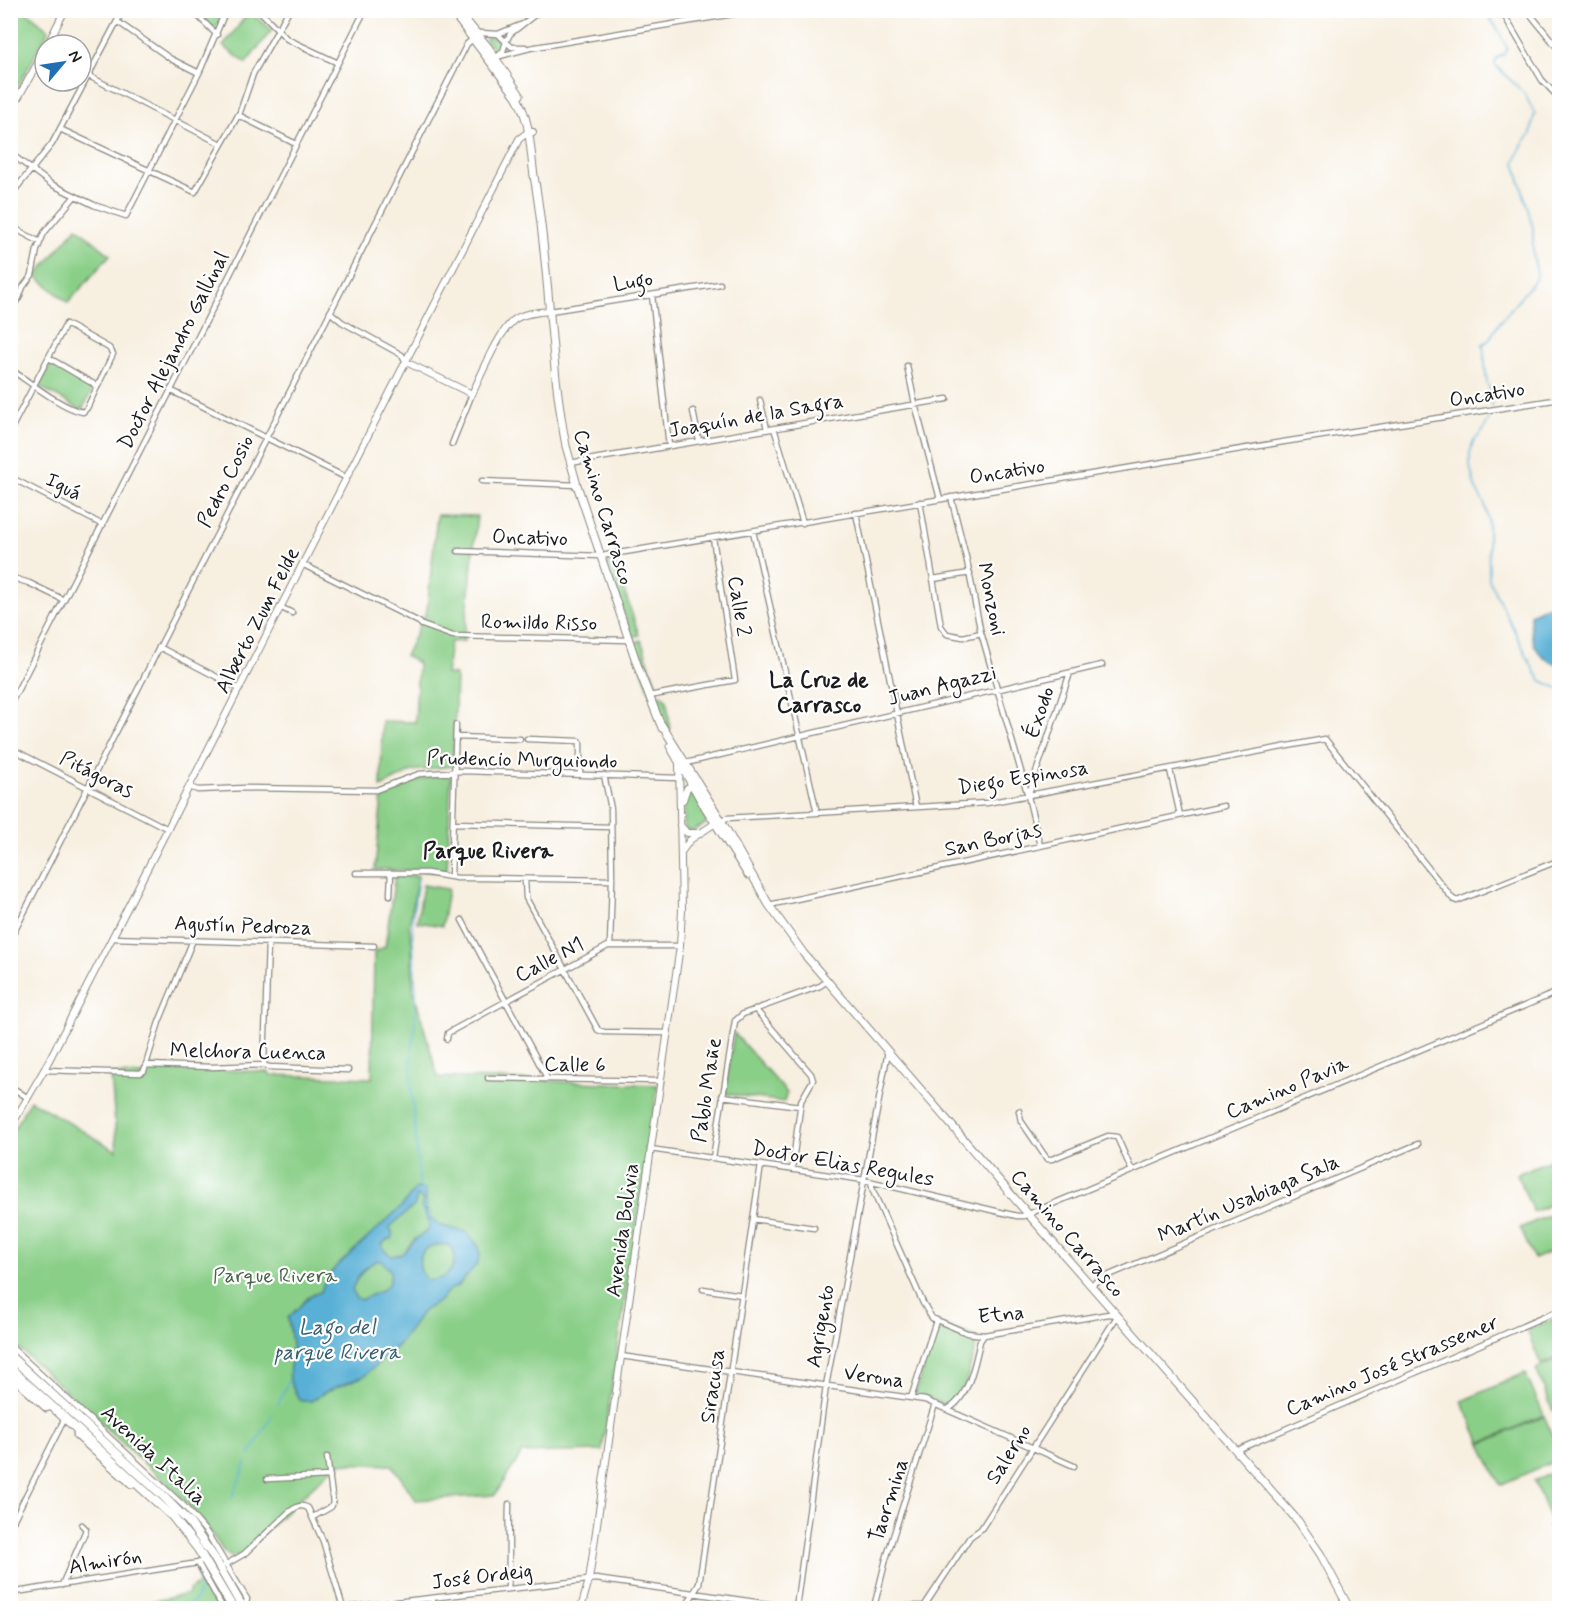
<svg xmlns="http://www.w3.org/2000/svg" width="1570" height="1619" viewBox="0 0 1570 1619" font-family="Mynerve,sans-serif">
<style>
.green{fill:#8acf88;stroke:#537652;stroke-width:1.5}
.water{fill:#59b0d6;stroke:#3a6679;stroke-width:1.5;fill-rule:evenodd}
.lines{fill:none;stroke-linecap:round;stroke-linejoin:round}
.stream{stroke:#59b0d6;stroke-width:1.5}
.minor-casing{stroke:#8a867e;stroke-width:7}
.tertiary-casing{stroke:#8a867e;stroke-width:8}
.secondary-casing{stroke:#8a867e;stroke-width:9}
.primary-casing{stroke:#8a867e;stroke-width:10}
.minor{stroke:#fff;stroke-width:4.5}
.tertiary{stroke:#fff;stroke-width:6}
.secondary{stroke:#fff;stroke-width:7}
.primary{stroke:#fff;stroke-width:8}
.labels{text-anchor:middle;stroke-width:4.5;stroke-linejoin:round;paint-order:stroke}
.street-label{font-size:21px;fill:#1c1c1c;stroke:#fff}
.park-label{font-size:21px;fill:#486447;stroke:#fff}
.neighbourhood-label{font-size:22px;font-weight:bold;fill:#1c1c1c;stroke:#fff}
.water-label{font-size:22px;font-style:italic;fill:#375f70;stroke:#fff}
</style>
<rect width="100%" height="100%" fill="#fff"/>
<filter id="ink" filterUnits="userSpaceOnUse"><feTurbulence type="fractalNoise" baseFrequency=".0167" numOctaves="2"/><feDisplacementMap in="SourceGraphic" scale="12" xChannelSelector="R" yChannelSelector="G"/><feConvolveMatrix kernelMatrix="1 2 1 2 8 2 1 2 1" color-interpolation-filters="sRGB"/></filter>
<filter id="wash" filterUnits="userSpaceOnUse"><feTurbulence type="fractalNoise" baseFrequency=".008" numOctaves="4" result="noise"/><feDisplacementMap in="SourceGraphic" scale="24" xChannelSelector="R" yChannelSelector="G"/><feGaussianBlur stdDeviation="1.35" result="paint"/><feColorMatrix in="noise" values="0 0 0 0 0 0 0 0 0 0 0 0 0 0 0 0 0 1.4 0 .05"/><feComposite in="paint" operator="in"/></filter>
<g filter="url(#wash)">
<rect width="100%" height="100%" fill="#f7efe0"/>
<path class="green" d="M10 11H26L49 30 11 99Z
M198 11H224L216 28 212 27 197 12Z
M249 12 272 30 246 63 223 46Z
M489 36 502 40 503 46 502 49 495 52 485 39Z
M77 227 110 255 68 303 36 276Z
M52 364 92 387 93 389 83 408 79 409 40 387 39 384 50 365Z
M437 515 477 516 464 641 450 642 446 674 456 675 453 766 412 771 381 787 382 721 415 722 418 663 405 656 427 610Z
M613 557 639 635 632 637 607 563 608 558Z
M641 640 658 690 650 692 633 643Z
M661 694 667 700 670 730H667L653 698Z
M433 776H451L447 872 375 869 382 796 411 782Z
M691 789 711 821 693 831H687L684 825 685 794Z
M395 875 418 876 409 925 412 943 413 989 438 1077 658 1085 602 1451 522 1453 495 1495 416 1500 392 1465 338 1463 240 1555 231 1557 224 1552 208 1528 180 1496 11 1341V1134L30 1100 117 1151 111 1074 145 1075 148 1067 269 1072 270 1075 372 1078 374 952 385 947Z
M423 885 448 889 442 926 417 922Z
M734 1033 787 1093 784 1102 727 1094 725 1090Z
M1559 1156V1201L1533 1212 1517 1174Z
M1559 1211V1248L1534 1259 1520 1228Z
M1559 1317V1357L1541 1365 1527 1330Z
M937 1325H941L974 1336 977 1341 964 1389 949 1406 915 1394Z
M10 1350 119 1449 120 1451 11 1352Z
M1557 1360 1560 1366 1559 1408 1553 1411 1536 1369Z
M10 1362 180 1517 204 1549 239 1608H237L197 1541 179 1519 11 1364Z
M1525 1373 1544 1415 1481 1443 1462 1401Z
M1544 1416 1559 1450V1459L1500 1485 1481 1444Z
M1559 1470V1516L1550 1520 1534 1481Z
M1559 1521V1553L1548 1526Z
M205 1579 221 1608H118L189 1594V1590Z"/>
<path class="water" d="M1559 600V662L1555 664C1532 654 1530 636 1530 614Z
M416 1188 426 1190V1209L431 1218 438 1225 467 1232 479 1247 480 1257 477 1264 458 1286 448 1291 440 1301 423 1311 399 1344 364 1376 327 1391 311 1401H301C283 1377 291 1372 292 1347 292 1337 289 1327 288 1318L311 1295 321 1292 324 1282 333 1270 402 1206ZM417 1196 420 1197 423 1201 421 1208 429 1221V1227L425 1233 415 1239 402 1254 392 1256 384 1250 382 1245 386 1240 391 1239 393 1236 390 1227 415 1205ZM448 1245C459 1251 455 1268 446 1275 441 1280 434 1280 427 1280 417 1270 416 1251 432 1246 437 1244 443 1245 448 1245ZM378 1260 383 1262 390 1271C393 1292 374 1292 361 1300L355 1297 352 1289C357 1277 366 1265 378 1260Z"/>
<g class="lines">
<path class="stream" d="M1483 10 1497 28 1507 48 1504 54 1496 59 1495 65 1524 93 1535 114 1533 119 1531 134 1523 143 1515 162 1533 228V255L1537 273 1535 280 1500 322 1488 341 1483 344 1487 383 1492 395V407
M1491 415 1483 431 1473 442 1470 453V466L1475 487 1485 505 1488 520 1489 580 1535 672 1542 681 1560 689
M418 878 412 922 416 996 415 1028 411 1056 412 1097 420 1188
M278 1404 289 1380
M249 1456 272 1415
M232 1498 246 1463
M172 1608C198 1606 205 1594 195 1570"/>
</g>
</g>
<g filter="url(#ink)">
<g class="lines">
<defs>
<path id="minor" d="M53 10 62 17
M192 10 217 35
M259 10 287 39 338 63
M1501 10 1542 80 1560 99
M1527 10 1560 51
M118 22 171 59 199 73
M498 34 520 25
M525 47H512L506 42 510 34 541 10
M500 56 530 48 757 10
M81 72 221 144
M238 115 296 144
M60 129 195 192 240 112 253 74 289 10
M10 153 51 184 94 205 126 216 199 73 226 10
M10 196 52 144 123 10
M10 226 40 242
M10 288 20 294
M652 295 669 446
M10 309 19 298 23 287 32 275 37 250 44 233 75 196
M550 311 720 284
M330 312 342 322 402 355 406 362
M49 358 97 386
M907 366 915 404 940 499
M10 369C28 381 63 409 83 412L87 408 113 354 109 348 66 324 10 431
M170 390 347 478
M760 400 767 429
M693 411 699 441
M774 428 803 523
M452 444 472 394
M570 463 947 399
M10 477 103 525
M482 481 577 485
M951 497 967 561 980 629 1028 796 1040 846
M920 502 941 626 947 634 963 637 981 633
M856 513 916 807
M753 531 817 813
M458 551 601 556 1283 442 1560 399
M304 565 419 622 422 625 453 636 629 640
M10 577 29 583 64 600
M933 579 970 573
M282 608 292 613
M159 647 240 689
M649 696 735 680 713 538
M10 705 365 10
M456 737 520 739
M527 739 579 741 580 743V774
M10 748 168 829
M686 763 1102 665
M1170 770 1180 815
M604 775 611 809 612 880 610 945
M189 787 198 790 245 788 376 790 419 774 463 771 679 778
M1028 796 1070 673
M721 820 727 818 987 803 1325 739 1453 899 1457 901 1560 860
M453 823 611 827
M356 873H427L457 878H484L612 880
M451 876 456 725
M525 880 526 898 598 1030 604 1032 668 1033
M390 895 391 873
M769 905 1224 806
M462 920 546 1076
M112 938 374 946
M10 940 467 44 480 33 498 34 506 42 503 51 496 58
M755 1009 811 1074 813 1080 801 1101 792 1169
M447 1039 448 1033 455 1029 608 946H680
M146 1065 212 1067 264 1065 269 1067 348 1070
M264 1065 268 942
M44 1070 140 1073 144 1071 159 1022 193 940
M488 1078 660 1081
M10 1086 28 1098
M722 1096 800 1106
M1019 1111 1021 1121 1047 1159H1052L1108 1136 1117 1137 1132 1171
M650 1149 864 1180 1017 1216H1024L1560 991
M713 1158 735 1021 743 1014 820 986 827 981
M871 1182 873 1191 923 1303 932 1318 967 1333 984 1335 1109 1314 1118 1315 981 1529 970 1537 923 1608
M753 1219 814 1228
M1091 1285 1100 1279 1418 1144
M703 1289 742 1295
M10 1346 184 1506 207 1533 247 1599 245 1608
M621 1356 925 1400 1074 1466
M10 1376 46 1409 52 1407
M911 1398 936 1321
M948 1409C969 1398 975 1363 980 1341L984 1335
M76 1430V1436L131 1485 138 1484
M1237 1450 1560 1310
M267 1479 330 1476
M313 1517 331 1507 333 1503 327 1457
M10 1527 65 1418
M198 1563 223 1608
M225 1565 244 1554 288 1513C295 1508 300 1503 308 1508L323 1541 343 1608
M62 1585 85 1532 86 1529 82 1525
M508 1588C510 1560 508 1532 509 1504
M10 1593 198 1563 204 1559
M432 1599 435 1608
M874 1607 886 1559 935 1404
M344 1608 596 1579 796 1608 925 1606
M685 1608 699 1584 761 1165
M796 1608 826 1386 888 1051"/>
<path id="tertiary" d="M47 45 65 10
M10 112 45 50
M406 362 472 394C481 376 499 331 514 320 523 313 539 312 550 311
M683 800 687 788 692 785 695 786
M680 825 687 833H699
M682 851 690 840 717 822
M10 1128 44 1070 110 942 519 139 527 133 533 132
M581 1608 589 1580 680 946 682 910 679 763"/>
<path id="secondary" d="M451 10 516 96C531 121 530 149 534 176 550 265 549 357 566 446L577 485 639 670 662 728
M457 10 488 47 520 95
M661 724 721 820 769 905 804 954 1028 1214 1298 1521 1321 1555 1349 1608
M670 746 703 804 748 875"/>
<path id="primary" d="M10 1356 161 1494 189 1522 213 1556 243 1608
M10 1368 172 1516 198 1549 233 1608"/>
</defs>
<use href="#minor" class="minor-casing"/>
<use href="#tertiary" class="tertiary-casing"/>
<use href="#secondary" class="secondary-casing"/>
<use href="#primary" class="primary-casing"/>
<use href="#minor" class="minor"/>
<use href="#tertiary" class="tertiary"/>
<use href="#secondary" class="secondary"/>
<use href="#primary" class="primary"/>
</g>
</g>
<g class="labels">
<g class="street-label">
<text transform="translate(633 281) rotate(-9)" y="7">Lugo</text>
<text transform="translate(173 350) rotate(-63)" y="7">Doctor Alejandro Gallinal</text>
<text transform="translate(1487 394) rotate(-9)" y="7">Oncativo</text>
<text transform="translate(756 415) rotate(-10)" y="7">Joaquín de la Sagra</text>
<text transform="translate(1007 471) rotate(-9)" y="7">Oncativo</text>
<text transform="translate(225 481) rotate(-63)" y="7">Pedro Cosio</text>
<text transform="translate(64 486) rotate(27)" y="7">Iguá</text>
<text transform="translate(604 507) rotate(73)" y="7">Camino Carrasco</text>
<text transform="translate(530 537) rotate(2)" y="7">Oncativo</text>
<text transform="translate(992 599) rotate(78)" y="7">Monzoni</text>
<text transform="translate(740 606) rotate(81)" y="7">Calle 2</text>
<text transform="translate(257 620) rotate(-63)" y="7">Alberto Zum Felde</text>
<text transform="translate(539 622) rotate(1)" y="7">Romildo Risso</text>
<text transform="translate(942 685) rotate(-14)" y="7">Juan Agazzi</text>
<text transform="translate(1039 712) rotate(-71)" y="7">Éxodo</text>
<text transform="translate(522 759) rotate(1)" y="7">Prudencio Murguiondo</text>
<text transform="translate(97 774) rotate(27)" y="7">Pitágoras</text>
<text transform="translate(1023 777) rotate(-9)" y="7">Diego Espinosa</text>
<text transform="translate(993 839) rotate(-12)" y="7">San Borjas</text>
<text transform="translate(243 925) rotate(2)" y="7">Agustín Pedroza</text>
<text transform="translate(549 959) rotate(-28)" y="7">Calle N1</text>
<text transform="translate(248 1051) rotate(1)" y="7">Melchora Cuenca</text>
<text transform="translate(575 1064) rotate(1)" y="7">Calle 6</text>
<text transform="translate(1287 1087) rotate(-23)" y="7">Camino Pavia</text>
<text transform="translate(706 1090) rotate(-81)" y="7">Pablo Mañe</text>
<text transform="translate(843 1163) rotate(10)" y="7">Doctor Elias Regules</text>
<text transform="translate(1248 1198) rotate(-23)" y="7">Martín Usabiaga Sala</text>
<text transform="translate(622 1230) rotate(-82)" y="7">Avenida Bolivia</text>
<text transform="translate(1068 1233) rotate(49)" y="7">Camino Carrasco</text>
<text transform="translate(1001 1314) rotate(-6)" y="7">Etna</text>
<text transform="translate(820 1326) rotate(-80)" y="7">Agrigento</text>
<text transform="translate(1392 1365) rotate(-23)" y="7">Camino José Strassener</text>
<text transform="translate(874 1376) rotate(8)" y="7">Verona</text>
<text transform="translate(712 1386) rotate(-82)" y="7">Siracusa</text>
<text transform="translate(1008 1454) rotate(-58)" y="7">Salerno</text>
<text transform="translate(154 1455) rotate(43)" y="7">Avenida Italia</text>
<text transform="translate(888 1500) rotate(-72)" y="7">Taormina</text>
<text transform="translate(105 1561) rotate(-9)" y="7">Almirón</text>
<text transform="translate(482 1576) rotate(-7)" y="7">José Ordeig</text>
</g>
<g class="park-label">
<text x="275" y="1282">Parque Rivera</text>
</g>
<g class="neighbourhood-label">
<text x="819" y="687">La Cruz de<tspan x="819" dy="25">Carrasco</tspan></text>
<text x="488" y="858">Parque Rivera</text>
</g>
<g class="water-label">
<text x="337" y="1334">Lago del<tspan x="337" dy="25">parque Rivera</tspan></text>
</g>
</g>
<rect width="1570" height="1619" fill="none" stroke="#fff" stroke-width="36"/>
<g transform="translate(63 63) rotate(61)"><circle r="28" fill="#ffffff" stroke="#a4a4a4" stroke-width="1.5"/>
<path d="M0-4.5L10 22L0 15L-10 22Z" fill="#1f6fb2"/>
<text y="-9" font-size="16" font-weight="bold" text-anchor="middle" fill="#1c1c1c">N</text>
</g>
</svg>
